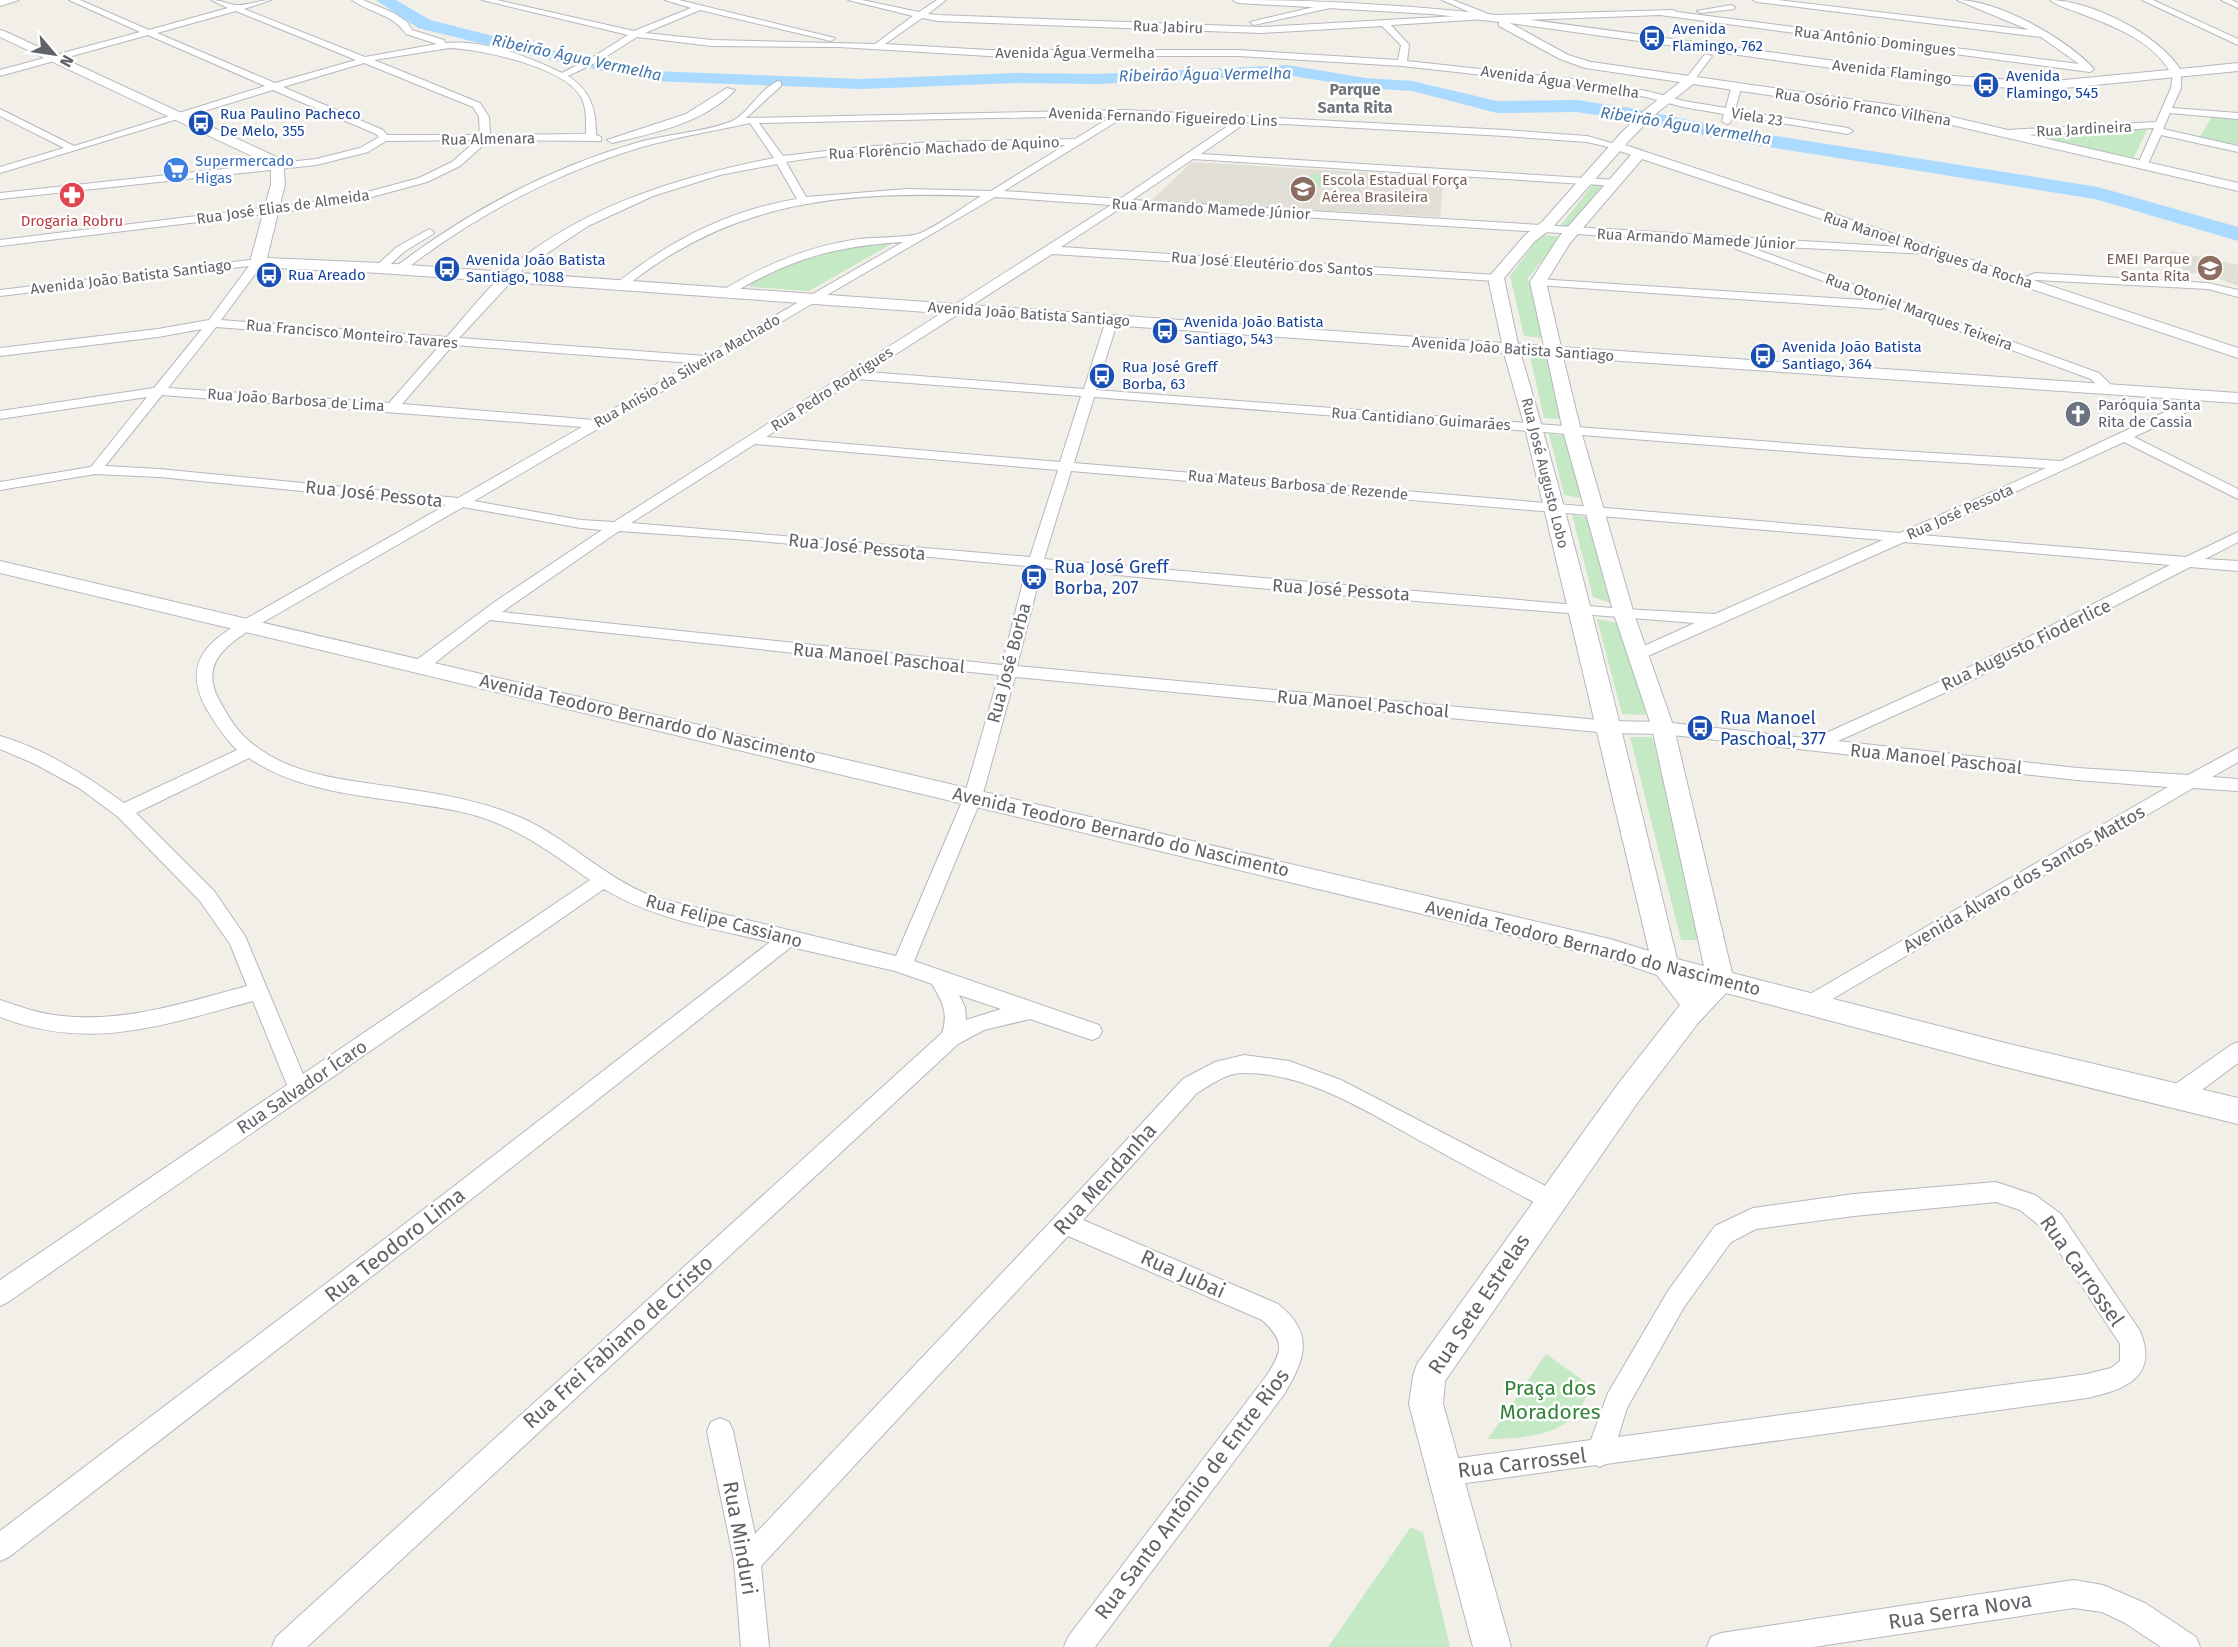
<svg xmlns="http://www.w3.org/2000/svg" width="2238" height="1647" viewBox="0 0 2238 1647" font-family="'Fira Sans',sans-serif">
<style>
.education{fill:#e1ded6}
.green{fill:#c5e8c5}
.lines{fill:none;stroke-linecap:round;stroke-linejoin:round}
.river{fill:#aadaff;fill-rule:evenodd}
.minor-casing{stroke:#b5b8bc;stroke-width:2}
.tertiary-casing{stroke:#b5b8bc;stroke-width:2}
.minor{fill:#fff;fill-rule:evenodd}
.tertiary{fill:#fff;fill-rule:evenodd}
.labels{text-anchor:middle;stroke-width:5;stroke-linejoin:round;paint-order:stroke}
.far-street-label{font-size:15px;fill:#5f6368;stroke:#fff}
.far-transit-label{font-size:15px;fill:#164399;stroke:#fff;text-anchor:start}
.far-shop-label{font-size:15px;fill:#366cbe;stroke:#fff;text-anchor:start}
.far-education-label{font-size:15px;fill:#785e54;stroke:#fff;text-anchor:start}
.far-health-label{font-size:15px;fill:#be3a42;stroke:#fff}
.far-worship-label{font-size:15px;fill:#5b616d;stroke:#fff;text-anchor:start}
.far-water-label{font-size:16px;font-style:italic;fill:#4174aa;stroke:#fff}
.far-neighbourhood-label{font-size:16px;font-weight:bold;fill:#70757a;stroke:#fff}
.street-label{font-size:18px;fill:#5f6368;stroke:#fff}
.transit-label{font-size:18px;fill:#164399;stroke:#fff;text-anchor:start}
.near-street-label{font-size:21px;fill:#5f6368;stroke:#fff}
.near-park-label{font-size:21px;fill:#348238;stroke:#fff}
</style>
<rect width="100%" height="100%" fill="#f1efe8"/>
<path class="education" d="M1192 162 1444 177 1440 217 1151 201Z
M2172 251 2238 265V286L2201 272 2189 274 2190 278 2169 253Z"/>
<path class="green" d="M2213 115 2238 120V146L2199 138Z
M2145 128 2147 130 2133 159 2034 136Z
M1310 174 1354 176 1353 188 1305 186Z
M1594 183 1608 186 1572 227 1560 226Z
M1544 235 1561 237 1528 278 1544 338 1524 336 1510 276 1540 236Z
M893 243 809 291 750 287 751 283C799 258 839 247 893 243Z
M1530 356 1548 357 1564 419 1544 418Z
M1549 434 1570 436 1586 499 1564 495Z
M1572 515 1597 519 1616 598 1611 603 1593 597Z
M1597 619 1625 624 1646 715 1622 714Z
M1630 737H1652L1707 940H1681Z
M1546 1354 1592 1387C1585 1399 1578 1414 1567 1422 1548 1437 1511 1439 1488 1439Z
M1411 1527 1423 1533 1450 1647H1328Z"/>
<g class="lines">
<path class="river" d="M376 0H396L430 20 541 48 651 71 862 79 1015 73 1098 74 1287 65 1366 78 1412 81 1497 101 1576 100 1625 107 1738 130 2098 187 2238 227V241L2095 199 1738 142 1625 119 1576 112 1497 113 1412 91 1366 88 1287 75 1098 84 1015 83 862 89 651 81 541 58 418 28Z"/>
<defs>
<path id="minor" d="M69 0H80L149 30 228 8 211 0C221 0 227 4 236 5 245 6 260 0 271 0L244 9 365 57 437 44 406 34C393 14 370 13 352 0H363L394 13 407 22 412 30 444 40 445 43C484 39 527 56 562 73L593 57 628 35 482 0H497L634 31 691 8 665 0H679L835 38 831 41 700 10 645 33 712 40 875 44 913 16 848 0H862L919 12 937 0H946L928 14 938 15 1261 27 1476 15 1442 0H1453L1486 13 1489 17 1485 19 1391 25 1409 45 1407 61 1572 79 1647 91 1684 101 1726 108 1731 88 1736 85 1741 88 1735 110 1848 128 1853 131 1848 134 1733 115 1730 123 1727 124 1722 121 1724 114 1683 107 1646 97 1572 85 1402 66 1238 56H989L839 47 712 46 637 37 599 61 568 76C591 91 596 109 596 135L601 137V141L489 140 460 166 427 182 346 204 0 246V240L345 198 419 178 452 162 477 140 386 141 368 152 316 165 0 199V193L316 159 360 148 379 137 376 134 273 90 0 173V167L64 148 0 116V109L74 146 265 86 148 35 0 76V70L140 32ZM236 11 356 60 275 83 157 33ZM922 18 938 21 1261 33 1382 26 1401 45 1398 60 1238 50H989L885 44ZM449 48C481 49 565 67 581 97 587 108 586 122 586 134L490 135 489 117 480 103 374 60ZM364 63 473 107 479 117 480 135H387L383 130 283 87Z
M1753 0H1777L2029 30 1957 0C1998 0 2067 39 2094 69L2090 72 1660 15 1495 21 1491 18 1495 15 1673 10 1677 12 2079 64 2041 37 1757 2Z
M2142 0H2153L2238 39V45Z
M2221 0H2232L2238 3V8Z
M1327 4H1330V8L1254 25 1250 22Z
M1731 5 1735 7 1734 9 1701 13 1697 11Z
M1705 54 1712 56 1692 83H1686L1684 81Z
M2177 70 2181 73V88L2172 108 2238 113V119L2170 113 2163 129 2238 146V152L2161 135 2148 164 2143 167 2138 164 2154 128 2007 136 2002 133 2007 130 2156 122 2171 88 2173 73Z
M778 81 781 82V86L746 118 1124 110 1505 130 1587 136 1622 146 1617 149 1587 142 1505 136 1247 122 1201 154 1616 180 1621 183 1616 186 1193 159 1132 200 1934 249 1936 251 1930 254 1744 245 2099 373 2115 389 2114 392H2104L2091 379 1886 304 1885 307 1881 309 1538 285 1532 282 1538 279 1878 301 1736 249 1734 247 1737 244 1124 206 1061 247 1496 275 1502 278 1496 281 1052 254 868 372 1084 389 1106 320 1112 316 1118 320 1096 390 1851 448 2061 461 2186 402 2187 392H2197L2198 404 2197 407 2134 437 2238 489V499L2124 442 1921 535 2186 557 2238 532V542L2205 559 2238 561V571L2190 567 1964 684 1838 741 2077 768 2188 775 2238 748V762L2212 777 2238 779V791L2193 788 1810 1012 1803 1010 1800 1004 1803 998 2168 787 2077 780 1663 734 1609 733 1015 677 982 797 914 961 1099 1025 1102 1031 1099 1037 1092 1040 1030 1019 984 1030 958 1044 307 1647H272L276 1637 942 1033C949 1013 942 1001 932 984L895 971 791 947 460 1208 9 1557 0 1561V1531L444 1194 770 942C715 929 653 919 604 889L8 1302 0 1306V1280L287 1085 253 1001C163 1025 91 1052 0 1017V1000C21 1007 40 1014 62 1016 124 1023 187 1002 247 986L230 944 200 901 117 816 79 788 35 764 0 749V736C45 749 87 776 124 803L237 750C224 737 215 723 206 708 183 664 205 644 242 621L446 505 159 477 95 474 0 490V482L91 467 147 397 0 419V411L154 388 202 329 158 337 0 356V348L158 329 209 320 249 266 0 296V290L258 259 264 262 221 320 447 337C469 312 490 284 516 263 589 204 683 176 774 158L750 123C714 131 677 137 642 147 555 173 473 217 402 272H394V268C466 213 549 168 636 143 666 134 700 133 730 122 748 115 759 89 778 81ZM1047 117H1111L1075 139 933 142 861 147 783 156 759 123ZM1124 117 1235 121 1120 199 1004 191ZM1065 145 991 191 907 189 806 197 786 162C878 147 972 146 1065 145ZM777 164 797 199C730 210 670 240 617 283V287H625C734 199 846 191 981 196 966 205 928 233 914 235 896 238 877 237 859 239 809 246 766 264 723 290V294H731C791 259 834 246 903 242L705 356 459 338 522 270 588 226 653 196 720 175ZM995 197 1111 205 614 522 581 520 474 501ZM216 327 441 344 389 403 168 388ZM453 345 693 363 594 420 402 404ZM857 379 1081 396 1060 462 766 437ZM162 395 582 427 458 498 159 469 105 466ZM1094 397 1851 456 2046 468 1900 533 1074 463ZM755 444 1058 470 1030 557 631 523ZM1071 471 1883 540 1715 614 1624 609 1044 559ZM463 507 581 528 602 530 496 601 415 661 413 665 415 669H427L490 620 999 675 964 797 896 956 657 898C603 879 565 834 512 814 478 801 442 794 406 789 353 780 290 778 248 740 235 729 227 714 219 700 200 664 225 646 253 628ZM619 531 749 540 1027 566 1002 665 502 612ZM1904 542 2170 565 1952 676 1813 739 1663 722 1609 721 1017 666 1042 568 1302 592 1695 623 1633 651 1631 655 1633 659 1639 660ZM249 758C311 801 403 796 474 815 519 828 553 854 590 880L303 1074 245 936 214 891 136 813ZM959 995 1001 1009 966 1020 965 1007Z
M727 88 735 90C704 123 654 133 612 143L607 140 686 114Z
M429 229 434 232 433 234 405 251 384 270H376V266L397 247Z
M2035 273 2208 283 2238 290V297L2208 289 2036 280 2023 284 2017 281Z
M2238 1042V1063L2183 1104 2175 1106 2167 1104 2164 1097 2167 1090 2231 1045Z
M1244 1055 1289 1061 1341 1080 1559 1193 1562 1200 1559 1207 1551 1210 1543 1207C1504 1186 1465 1166 1426 1144 1371 1114 1308 1072 1243 1073 1226 1073 1212 1084 1197 1093L1083 1220 1278 1304C1314 1333 1306 1357 1285 1393L1095 1647H1064L1068 1637 1267 1375C1283 1350 1285 1341 1262 1320L1068 1236 761 1566 769 1647H741L734 1561 707 1431 711 1422 720 1418 729 1422 733 1431 755 1534 1057 1215 1183 1079 1215 1062Z
M1996 1182 2035 1195 2061 1214 2140 1331C2159 1377 2125 1390 2087 1398L1606 1464 1599 1467 1596 1465 1445 1486 1436 1482 1432 1473 1436 1464 1445 1460 1591 1440 1608 1393 1668 1291 1715 1226 1753 1208 1854 1194ZM1996 1202 2020 1210 2045 1230 2120 1344V1361L2111 1368 2087 1374 1618 1437 1627 1408 1684 1307 1731 1242 1756 1229 1854 1216Z
M2074 1580 2103 1585 2145 1603 2196 1637 2200 1647H2161L2125 1623 2102 1612 2074 1608 1813 1647H1707L1711 1637 1721 1633Z"/>
<path id="tertiary" d="M0 0H19L0 6Z
M1233 0C1318 0 1403 5 1488 14L1938 75 2043 82 2169 70C2151 40 2111 25 2079 13 2070 9 2057 6 2050 0 2090 0 2159 35 2180 69L2238 63V71L2043 90 1938 83 1510 23 1568 55 1591 62 1913 108 2238 183V191L1913 116 1693 84 1653 116 1625 145 2238 348V358L1642 159 1570 243 1546 282 1561 347 2238 393V403L1563 357 1581 431 1634 614 1674 728 1732 973 2005 1043 2238 1098V1124L2005 1067 1726 993 1698 1023 1638 1102 1445 1381 1443 1404 1511 1647H1473L1409 1404 1413 1376 1417 1364 1618 1084 1680 1005 1657 975 1610 959 0 573V561L1610 939 1649 951 1525 428 1504 353 380 273 258 267 250 262 271 184V165L0 37V30L4 31 283 160 285 184 267 258 380 263 1502 343 1488 278 1525 235 1542 222 1622 132 1645 110 1680 82 1585 68 1560 59 1499 26V22L1432 14 1238 3ZM1620 151 1631 155 1559 237 1530 282 1544 346 1518 344 1504 278 1535 241 1552 228ZM1521 355 1547 356 1563 431 1614 614 1652 728 1704 966 1677 959C1628 757 1580 554 1521 355Z"/>
</defs>
<use href="#minor" class="minor-casing"/>
<use href="#tertiary" class="tertiary-casing"/>
<use href="#minor" class="minor"/>
<use href="#tertiary" class="tertiary"/>
</g>
<defs>
<symbol id="bus-disc" viewBox="-11 -11 22 22"><circle r="9.5" fill="#1a4fb4" stroke="#fff"/><path d="M-5-6H5V4H4V6H2V4H-2V6H-4V4H-5ZM-3.5-4V0h7V-4ZM-3.5 1.2v1.5H-2V1.2ZM2 1.2v1.5H3.5V1.2Z" fill="#fff"/></symbol>
<symbol id="supermarket-disc" viewBox="-11 -11 22 22"><circle r="9.5" fill="#3f7fe0" stroke="#fff"/><path d="M-6-5.5h2.5l.6 2H6L4.5 2H-2.5L-4.4-4H-6ZM-1.5 3.2a1.3 1.3 0 1 0 .1 0ZM3 3.2a1.3 1.3 0 1 0 .1 0Z" fill="#fff"/></symbol>
<symbol id="school-disc" viewBox="-11 -11 22 22"><circle r="9.5" fill="#8d6e63" stroke="#fff"/><path d="M0-5L7-2L0 1L-7-2ZM-4 1L0 2.5L4 1V4Q0 6-4 4Z" fill="#fff"/></symbol>
<symbol id="pharmacy-disc" viewBox="-11 -11 22 22"><circle r="9.5" fill="#e0444e" stroke="#fff"/><path d="M-2-6h4v4h4v4h-4v4h-4v-4h-4v-4h4Z" fill="#fff"/></symbol>
<symbol id="church-disc" viewBox="-11 -11 22 22"><circle r="9.5" fill="#6b7280" stroke="#fff"/><path d="M-1.2-6h2.4v3.5h3.3v2.4h-3.3V6h-2.4V-.1h-3.3v-2.4h3.3Z" fill="#fff"/></symbol>
</defs>
<g fill-rule="evenodd">
<use href="#bus-disc" x="1637" y="23" width="30" height="30"/>
<use href="#bus-disc" x="1971" y="70" width="30" height="30"/>
<use href="#bus-disc" x="186" y="108" width="30" height="30"/>
<use href="#supermarket-disc" x="161" y="155" width="30" height="30"/>
<use href="#school-disc" x="1288" y="174" width="30" height="30"/>
<use href="#pharmacy-disc" x="57" y="180" width="30" height="30"/>
<use href="#school-disc" x="2195" y="253" width="30" height="30"/>
<use href="#bus-disc" x="432" y="254" width="30" height="30"/>
<use href="#bus-disc" x="254" y="260" width="30" height="30"/>
<use href="#bus-disc" x="1150" y="316" width="30" height="30"/>
<use href="#bus-disc" x="1748" y="341" width="30" height="30"/>
<use href="#bus-disc" x="1087" y="361" width="30" height="30"/>
<use href="#church-disc" x="2063" y="399" width="30" height="30"/>
<use href="#bus-disc" x="1019" y="562" width="30" height="30"/>
<use href="#bus-disc" x="1685" y="713" width="30" height="30"/>
</g>
<g class="labels">
<g class="far-street-label">
<text transform="translate(1168 27) rotate(2)" y="5">Rua Jabiru</text>
<text transform="translate(1875 41) rotate(7)" y="5">Rua Antônio Domingues</text>
<text x="1075" y="58">Avenida Água Vermelha</text>
<text transform="translate(1892 72) rotate(7)" y="5">Avenida Flamingo</text>
<text transform="translate(1560 82) rotate(8)" y="5">Avenida Água Vermelha</text>
<text transform="translate(1863 107) rotate(9)" y="5">Rua Osório Franco Vilhena</text>
<text transform="translate(1163 117) rotate(2)" y="5">Avenida Fernando Figueiredo Lins</text>
<text transform="translate(1757 117) rotate(9)" y="5">Viela 23</text>
<text transform="translate(2084 129) rotate(-3)" y="5">Rua Jardineira</text>
<text transform="translate(488 139) rotate(-1)" y="5">Rua Almenara</text>
<text transform="translate(944 148) rotate(-3)" y="5">Rua Florêncio Machado de Aquino</text>
<text transform="translate(283 207) rotate(-8)" y="5">Rua José Elias de Almeida</text>
<text transform="translate(1211 209) rotate(3)" y="5">Rua Armando Mamede Júnior</text>
<text transform="translate(1696 239) rotate(3)" y="5">Rua Armando Mamede Júnior</text>
<text transform="translate(1928 250) rotate(18)" y="5">Rua Manoel Rodrigues da Rocha</text>
<text transform="translate(1272 264) rotate(4)" y="5">Rua José Eleutério dos Santos</text>
<text transform="translate(131 277) rotate(-7)" y="5">Avenida João Batista Santiago</text>
<text transform="translate(1919 312) rotate(20)" y="5">Rua Otoniel Marques Teixeira</text>
<text transform="translate(1029 314) rotate(4)" y="5">Avenida João Batista Santiago</text>
<text transform="translate(352 334) rotate(5)" y="5">Rua Francisco Monteiro Tavares</text>
<text transform="translate(1513 349) rotate(4)" y="5">Avenida João Batista Santiago</text>
<text transform="translate(687 371) rotate(-30)" y="5">Rua Anísio da Silveira Machado</text>
<text transform="translate(832 389) rotate(-33)" y="5">Rua Pedro Rodrigues</text>
<text transform="translate(296 400) rotate(4)" y="5">Rua João Barbosa de Lima</text>
<text transform="translate(1421 419) rotate(4)" y="5">Rua Cantidiano Guimarães</text>
<text transform="translate(1545 473) rotate(76)" y="5">Rua José Augusto Lobo</text>
<text transform="translate(1298 485) rotate(5)" y="5">Rua Mateus Barbosa de Rezende</text>
<text transform="translate(1960 512) rotate(-24)" y="5">Rua José Pessota</text>
</g>
<g class="far-transit-label">
<text x="1672" y="34">Avenida<tspan x="1672" dy="17">Flamingo, 762</tspan></text>
<text x="2006" y="81">Avenida<tspan x="2006" dy="17">Flamingo, 545</tspan></text>
<text x="220" y="119">Rua Paulino Pacheco<tspan x="220" dy="17">De Melo, 355</tspan></text>
<text x="466" y="265">Avenida João Batista<tspan x="466" dy="17">Santiago, 1088</tspan></text>
<text x="288" y="280">Rua Areado</text>
<text x="1184" y="327">Avenida João Batista<tspan x="1184" dy="17">Santiago, 543</tspan></text>
<text x="1782" y="352">Avenida João Batista<tspan x="1782" dy="17">Santiago, 364</tspan></text>
<text x="1122" y="372">Rua José Greff<tspan x="1122" dy="17">Borba, 63</tspan></text>
</g>
<g class="far-shop-label">
<text x="195" y="166">Supermercado<tspan x="195" dy="17">Higas</tspan></text>
</g>
<g class="far-education-label">
<text x="1322" y="185">Escola Estadual Força<tspan x="1322" dy="17">Aérea Brasileira</tspan></text>
<text x="2190" y="264" text-anchor="end">EMEI Parque<tspan x="2190" dy="17">Santa Rita</tspan></text>
</g>
<g class="far-health-label">
<text x="72" y="226">Drogaria Robru</text>
</g>
<g class="far-worship-label">
<text x="2098" y="410">Paróquia Santa<tspan x="2098" dy="17">Rita de Cassia</tspan></text>
</g>
<g class="far-water-label">
<text transform="translate(577 57) rotate(12)" y="6">Ribeirão Água Vermelha</text>
<text transform="translate(1205 74) rotate(-1)" y="6">Ribeirão Água Vermelha</text>
<text transform="translate(1686 125) rotate(9)" y="6">Ribeirão Água Vermelha</text>
</g>
<g class="far-neighbourhood-label">
<text x="1355" y="95">Parque<tspan x="1355" dy="18">Santa Rita</tspan></text>
</g>
<g class="street-label">
<text transform="translate(374 494) rotate(6)" y="6">Rua José Pessota</text>
<text transform="translate(857 547) rotate(6)" y="6">Rua José Pessota</text>
<text transform="translate(1341 590) rotate(4)" y="6">Rua José Pessota</text>
<text transform="translate(2026 645) rotate(-26)" y="6">Rua Augusto Fioderlice</text>
<text transform="translate(879 658) rotate(6)" y="6">Rua Manoel Paschoal</text>
<text transform="translate(1009 663) rotate(-75)" y="6">Rua José Borba</text>
<text transform="translate(1363 704) rotate(5)" y="6">Rua Manoel Paschoal</text>
<text transform="translate(648 719) rotate(13)" y="6">Avenida Teodoro Bernardo do Nascimento</text>
<text transform="translate(1936 759) rotate(6)" y="6">Rua Manoel Paschoal</text>
<text transform="translate(1121 832) rotate(13)" y="6">Avenida Teodoro Bernardo do Nascimento</text>
<text transform="translate(2024 879) rotate(-30)" y="6">Avenida Álvaro dos Santos Mattos</text>
<text transform="translate(724 921) rotate(15)" y="6">Rua Felipe Cassiano</text>
<text transform="translate(1593 948) rotate(14)" y="6">Avenida Teodoro Bernardo do Nascimento</text>
<text transform="translate(302 1087) rotate(-34)" y="6">Rua Salvador Ícaro</text>
</g>
<g class="transit-label">
<text x="1054" y="573">Rua José Greff<tspan x="1054" dy="21">Borba, 207</tspan></text>
<text x="1720" y="724">Rua Manoel<tspan x="1720" dy="21">Paschoal, 377</tspan></text>
</g>
<g class="near-street-label">
<text transform="translate(1105 1179) rotate(-48)" y="7">Rua Mendanha</text>
<text transform="translate(395 1245) rotate(-38)" y="7">Rua Teodoro Lima</text>
<text transform="translate(2082 1271) rotate(55)" y="7">Rua Carrossel</text>
<text transform="translate(1183 1274) rotate(24)" y="7">Rua Jubai</text>
<text transform="translate(1479 1304) rotate(-56)" y="7">Rua Sete Estrelas</text>
<text transform="translate(618 1342) rotate(-42)" y="7">Rua Frei Fabiano de Cristo</text>
<text transform="translate(1522 1463) rotate(-7)" y="7">Rua Carrossel</text>
<text transform="translate(1192 1494) rotate(-53)" y="7">Rua Santo Antônio de Entre Rios</text>
<text transform="translate(740 1538) rotate(80)" y="7">Rua Minduri</text>
<text transform="translate(1960 1611) rotate(-9)" y="7">Rua Serra Nova</text>
</g>
<g class="near-park-label">
<text x="1550" y="1395">Praça dos<tspan x="1550" dy="24">Moradores</tspan></text>
</g>
</g>
<g transform="translate(54 54) rotate(119)" stroke="#ffffff" stroke-width="4.5" paint-order="stroke">
<path d="M0-4.5L10 22L0 15L-10 22Z" fill="#5f6368"/>
<text y="-9" font-size="16" font-weight="bold" text-anchor="middle" fill="#5f6368">N</text>
</g>
</svg>
